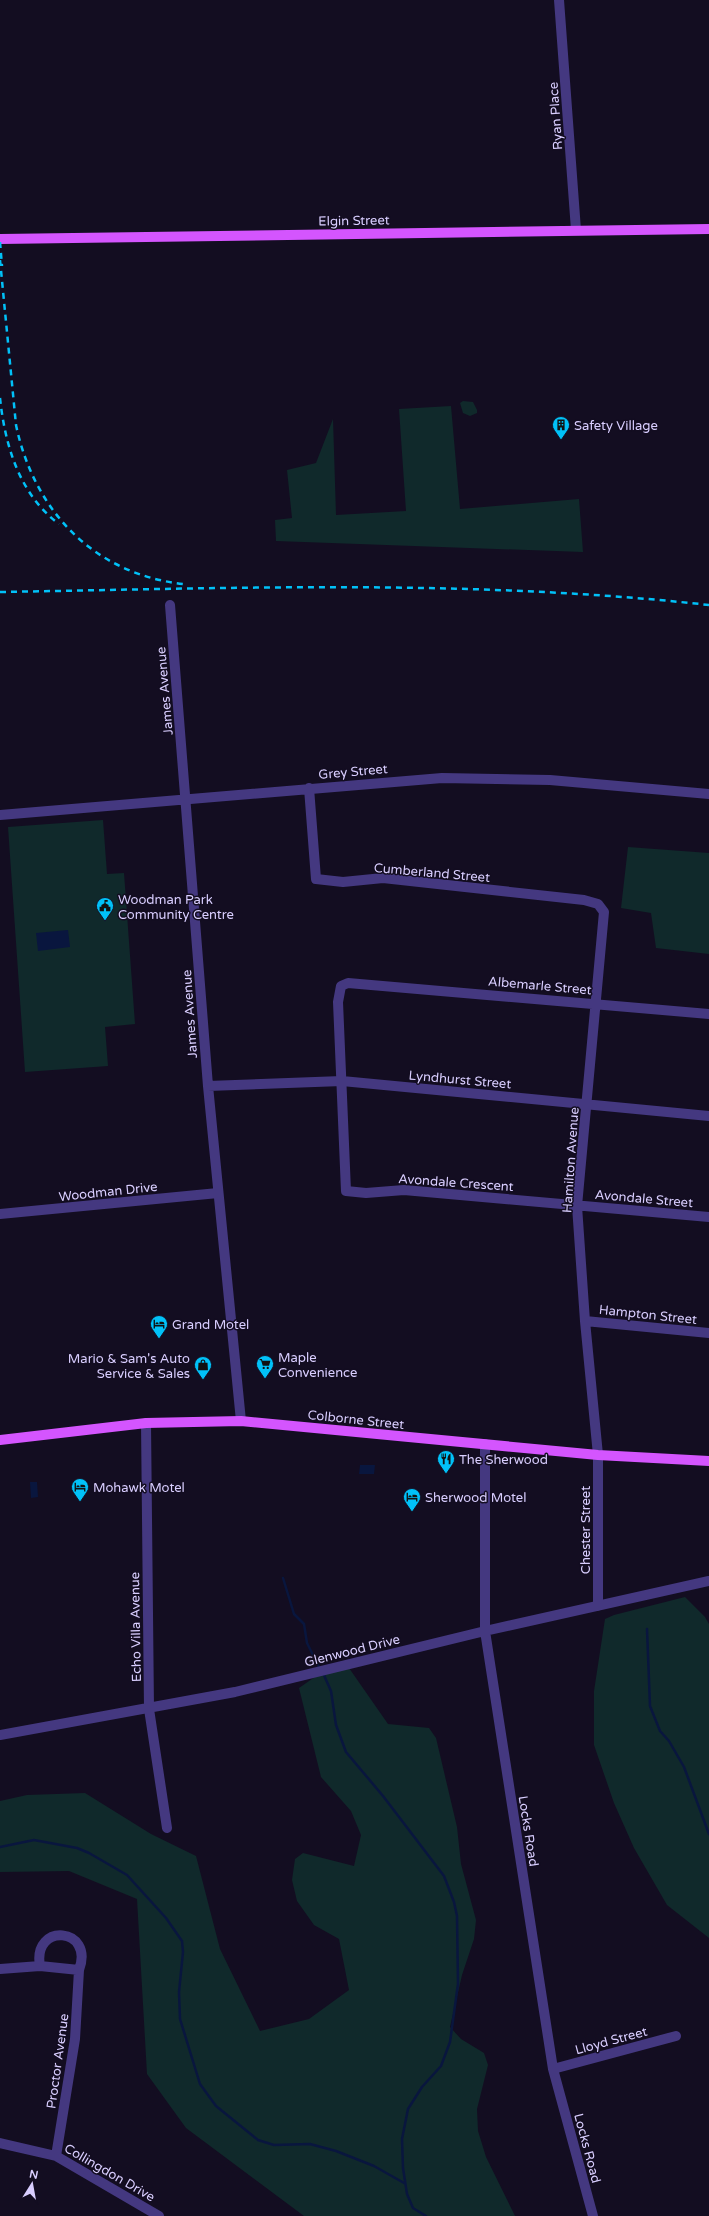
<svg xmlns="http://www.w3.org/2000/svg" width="709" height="2216" viewBox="0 0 709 2216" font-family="'Varela Round',sans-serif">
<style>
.green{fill:#10292b}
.water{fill:#09163e}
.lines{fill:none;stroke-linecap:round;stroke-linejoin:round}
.stream{stroke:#09163e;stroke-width:2.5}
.minor{stroke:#443880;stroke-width:10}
.major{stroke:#d455fe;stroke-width:10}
.rail{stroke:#01c1f8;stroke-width:2.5;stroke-dasharray:6 5;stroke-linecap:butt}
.labels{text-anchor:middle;stroke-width:3;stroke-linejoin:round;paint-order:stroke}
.street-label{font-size:13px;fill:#d9ceff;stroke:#130d21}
.poi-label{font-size:13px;fill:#d9ceff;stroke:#130d21;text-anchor:start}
</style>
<rect width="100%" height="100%" fill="#130d21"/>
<path class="green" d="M463 401 473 402 477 410V413L470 416 463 413 460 403Z
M451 406 460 509 579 499 583 552 276 541 275 520 292 518 287 470 316 463 333 419 336 515 406 511 399 409Z
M103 820 107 874 124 873 135 1024 105 1027 108 1066 25 1072 8 827Z
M628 847 709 853V954L656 948 651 913 621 908Z
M685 1597 705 1617 709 1624V1938L667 1905 634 1848 614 1803 594 1745V1691L605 1619 614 1615Z
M349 1668 388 1724 429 1728 436 1738 457 1827 461 1864 476 1920 474 1939 462 1975 450 2027 461 2039 484 2053 488 2065 477 2109 478 2131 486 2157 515 2216H304L186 2128 147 2074 137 1899 69 1871 0 1872V1801L27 1795 85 1793 151 1834 196 1856 220 1949 260 2031 309 2019 349 1990 339 1939 314 1925 297 1901 292 1880 295 1859 303 1853 354 1866 361 1835 351 1811 321 1777 299 1688 322 1672Z"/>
<path class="water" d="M68 930 70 947 38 951 36 933Z
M360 1465H375L374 1474H359Z
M30 1482H37L38 1497 31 1498Z"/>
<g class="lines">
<path class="stream" d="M283 1578 294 1614 304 1624 307 1643 320 1669
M647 1629 650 1706 660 1731 669 1741 684 1767 709 1834
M323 1673 331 1691 336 1725 346 1752 383 1796 444 1876 454 1902 457 1916 458 1984 450 2042 441 2066 422 2087 408 2109 402 2139 403 2168 407 2194 413 2208 426 2216
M0 1847 34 1840 77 1848 89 1853 127 1875 166 1918 182 1941 183 1952 179 1992 180 2019 200 2084 216 2106 258 2140 274 2145 310 2144 336 2151 374 2166 404 2183"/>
<path class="minor" d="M559 0 576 230
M170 605 208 1086 241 1421
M309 788 316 879 343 882 383 878 584 900 598 904 604 912 577 1206 585 1321 598 1455V1606
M0 815 442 778 550 780 709 794
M709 1014 348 983 341 986 338 1002 346 1191 366 1193 404 1190 709 1217
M208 1086 342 1081 709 1116
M0 1214 218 1193
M585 1321 709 1333
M146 1423 149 1709 167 1828
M485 1444V1631L553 2069 593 2216
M0 1735 235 1692 485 1631 709 1581
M40 1966C32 1922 95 1927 79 1970L75 2039 56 2156
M0 1969 40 1966 79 1970
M553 2069 676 2036
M0 2143 56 2156 159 2216"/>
<path class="major" d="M0 239 709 229
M0 1440 146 1423 241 1421 598 1455 709 1461"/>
<path class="rail" d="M0 242 2 266
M0 260 16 425C34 511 94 574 183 584
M0 398C5 445 19 494 59 524
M0 592C237 588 473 579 709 605"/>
</g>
<defs>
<symbol id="building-pin" viewBox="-11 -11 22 30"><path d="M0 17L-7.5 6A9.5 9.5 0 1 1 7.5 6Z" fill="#01c1f8" stroke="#130d21"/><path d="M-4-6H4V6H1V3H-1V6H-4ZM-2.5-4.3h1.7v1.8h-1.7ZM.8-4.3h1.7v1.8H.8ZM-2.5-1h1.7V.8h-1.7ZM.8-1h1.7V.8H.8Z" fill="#111"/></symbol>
<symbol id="civic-pin" viewBox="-11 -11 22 30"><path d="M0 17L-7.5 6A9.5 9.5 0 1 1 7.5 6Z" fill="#01c1f8" stroke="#130d21"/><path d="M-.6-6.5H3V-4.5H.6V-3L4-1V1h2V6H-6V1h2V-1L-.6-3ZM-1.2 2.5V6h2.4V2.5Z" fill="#111"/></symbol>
<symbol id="hotel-pin" viewBox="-11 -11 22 30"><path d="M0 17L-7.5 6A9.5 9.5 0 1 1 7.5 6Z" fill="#01c1f8" stroke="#130d21"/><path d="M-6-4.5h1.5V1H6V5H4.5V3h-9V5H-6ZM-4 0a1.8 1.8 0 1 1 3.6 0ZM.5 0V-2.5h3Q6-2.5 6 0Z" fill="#111"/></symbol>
<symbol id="supermarket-pin" viewBox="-11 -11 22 30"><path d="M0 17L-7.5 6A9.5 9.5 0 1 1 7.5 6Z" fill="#01c1f8" stroke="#130d21"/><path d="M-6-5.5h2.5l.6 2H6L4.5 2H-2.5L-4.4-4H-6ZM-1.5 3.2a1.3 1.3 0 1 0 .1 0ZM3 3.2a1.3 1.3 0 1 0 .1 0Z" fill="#111"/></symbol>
<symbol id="shop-pin" viewBox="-11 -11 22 30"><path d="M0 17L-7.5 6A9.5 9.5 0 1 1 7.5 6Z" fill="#01c1f8" stroke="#130d21"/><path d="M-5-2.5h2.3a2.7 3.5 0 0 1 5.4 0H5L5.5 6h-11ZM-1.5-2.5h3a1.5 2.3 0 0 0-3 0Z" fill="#111"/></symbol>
<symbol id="restaurant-pin" viewBox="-11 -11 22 30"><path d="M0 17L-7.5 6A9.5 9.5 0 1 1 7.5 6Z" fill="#01c1f8" stroke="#130d21"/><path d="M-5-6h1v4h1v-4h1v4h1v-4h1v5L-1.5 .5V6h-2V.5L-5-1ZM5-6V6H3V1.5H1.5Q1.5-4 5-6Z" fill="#111"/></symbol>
</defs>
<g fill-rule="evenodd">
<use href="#building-pin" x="551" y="415" width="20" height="27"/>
<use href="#civic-pin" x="95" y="896" width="20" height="27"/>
<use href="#hotel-pin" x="149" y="1314" width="20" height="27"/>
<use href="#supermarket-pin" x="255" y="1354" width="20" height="27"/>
<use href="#shop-pin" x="193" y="1355" width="20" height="27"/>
<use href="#restaurant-pin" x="436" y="1449" width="20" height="27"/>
<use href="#hotel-pin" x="70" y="1477" width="20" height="27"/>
<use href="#hotel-pin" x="402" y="1487" width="20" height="27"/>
</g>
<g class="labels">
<g class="street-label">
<text transform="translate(555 116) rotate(-94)" y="5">Ryan Place</text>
<text transform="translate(354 220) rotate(-1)" y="5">Elgin Street</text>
<text transform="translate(164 691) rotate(-95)" y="5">James Avenue</text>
<text transform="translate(353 771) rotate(-5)" y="5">Grey Street</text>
<text transform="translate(432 872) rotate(5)" y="5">Cumberland Street</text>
<text transform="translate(540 985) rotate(5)" y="5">Albemarle Street</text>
<text transform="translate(189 1014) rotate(-94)" y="5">James Avenue</text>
<text transform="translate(460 1079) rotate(5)" y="5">Lyndhurst Street</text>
<text transform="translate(570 1160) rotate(-86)" y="5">Hamilton Avenue</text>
<text transform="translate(456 1182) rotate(4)" y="5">Avondale Crescent</text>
<text transform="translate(108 1191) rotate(-6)" y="5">Woodman Drive</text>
<text transform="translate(644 1198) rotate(5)" y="5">Avondale Street</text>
<text transform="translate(648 1314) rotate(6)" y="5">Hampton Street</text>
<text transform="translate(356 1419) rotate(6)" y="5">Colborne Street</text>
<text transform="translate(585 1530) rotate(-90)" y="5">Chester Street</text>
<text transform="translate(135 1627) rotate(-91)" y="5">Echo Villa Avenue</text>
<text transform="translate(352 1650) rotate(-14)" y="5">Glenwood Drive</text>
<text transform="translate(529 1831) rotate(81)" y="5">Locks Road</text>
<text transform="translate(611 2040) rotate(-15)" y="5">Lloyd Street</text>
<text transform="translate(57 2061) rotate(-82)" y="5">Proctor Avenue</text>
<text transform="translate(588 2148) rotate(75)" y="5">Locks Road</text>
<text transform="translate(110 2172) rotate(30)" y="5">Collingdon Drive</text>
</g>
<g class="poi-label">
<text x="574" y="430">Safety Village</text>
<text x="118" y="904">Woodman Park<tspan x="118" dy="15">Community Centre</tspan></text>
<text x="172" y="1329">Grand Motel</text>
<text x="278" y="1362">Maple<tspan x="278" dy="15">Convenience</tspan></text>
<text x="190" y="1363" text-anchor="end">Mario &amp; Sam's Auto<tspan x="190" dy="15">Service &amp; Sales</tspan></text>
<text x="459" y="1464">The Sherwood</text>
<text x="93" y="1492">Mohawk Motel</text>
<text x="425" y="1502">Sherwood Motel</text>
</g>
</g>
<g transform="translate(32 2184) rotate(11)" stroke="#130d21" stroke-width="3" paint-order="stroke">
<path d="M0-3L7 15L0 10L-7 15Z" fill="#d9ceff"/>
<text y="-6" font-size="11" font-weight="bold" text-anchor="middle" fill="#d9ceff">N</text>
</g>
</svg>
